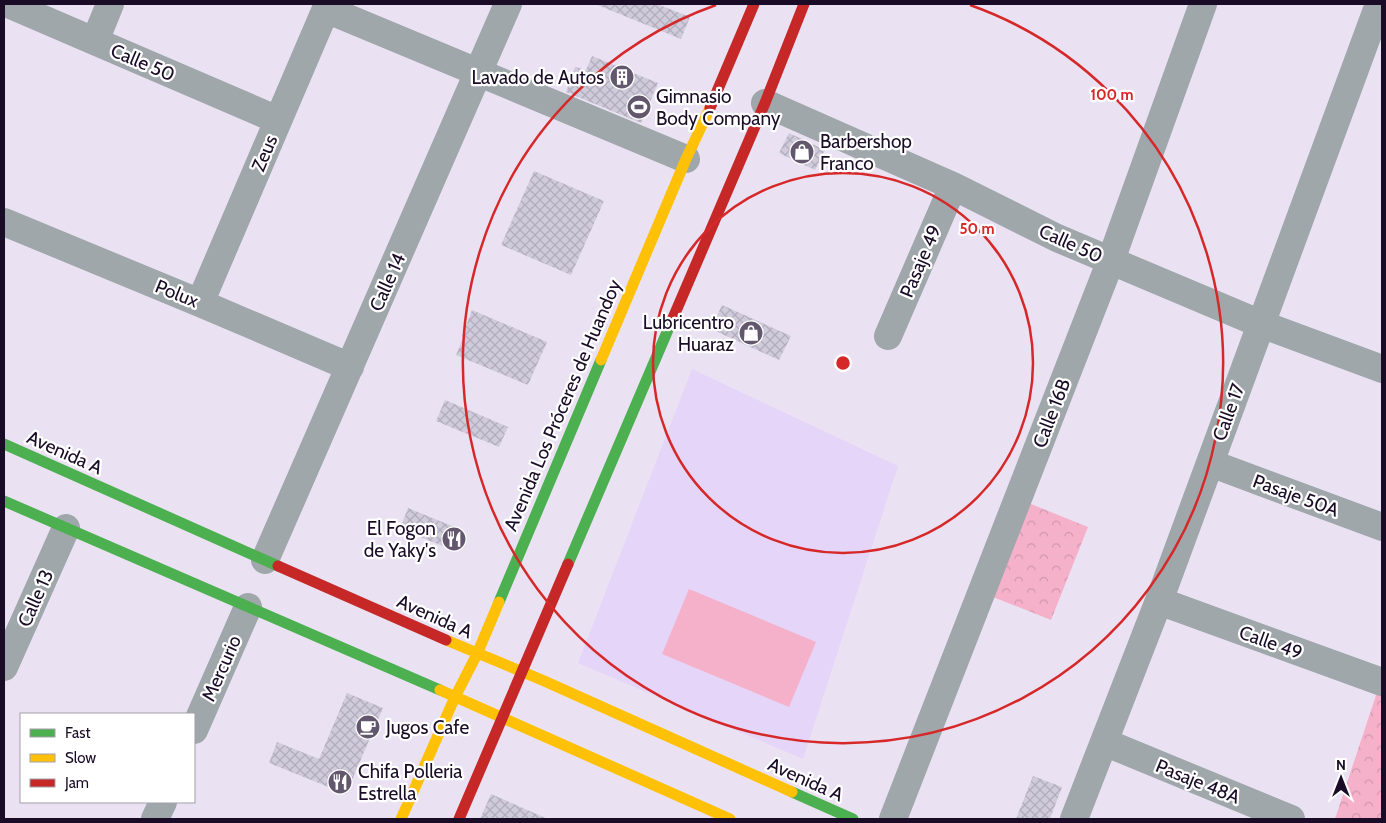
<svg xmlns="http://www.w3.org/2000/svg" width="1386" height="823" viewBox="0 0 1386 823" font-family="Cabin,sans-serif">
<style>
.built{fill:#e5d5f8}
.park{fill:url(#park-crowns)}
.pitch{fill:#f5b1c9}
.building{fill:url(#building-cross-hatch)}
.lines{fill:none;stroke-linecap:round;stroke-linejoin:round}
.street{stroke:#9fa7ab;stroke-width:28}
.fast{stroke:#4caf50;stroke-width:11}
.slow{stroke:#ffc107;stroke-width:11}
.jam{stroke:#c62828;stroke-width:11}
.ring{fill:none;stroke:#d62828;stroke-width:2.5}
.labels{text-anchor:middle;stroke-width:4.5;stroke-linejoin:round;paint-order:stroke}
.street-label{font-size:19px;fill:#1a0c27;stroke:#fff}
.poi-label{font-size:19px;fill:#1a0c27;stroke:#fff;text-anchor:start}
.centre{fill:#d62828;stroke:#fff;stroke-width:2.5}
.ring-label{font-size:15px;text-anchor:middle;font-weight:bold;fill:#d62828;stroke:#fff;stroke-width:4.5;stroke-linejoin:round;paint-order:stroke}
</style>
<defs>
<pattern id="park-crowns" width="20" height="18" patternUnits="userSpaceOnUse" patternTransform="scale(1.25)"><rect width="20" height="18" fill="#f5b1c9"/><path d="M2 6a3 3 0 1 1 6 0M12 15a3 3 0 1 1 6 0" fill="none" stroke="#d197ad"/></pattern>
<pattern id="building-cross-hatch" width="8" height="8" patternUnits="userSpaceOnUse" patternTransform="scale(1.25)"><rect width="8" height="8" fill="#d0cbdb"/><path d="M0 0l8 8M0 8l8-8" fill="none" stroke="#b2adbc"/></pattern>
</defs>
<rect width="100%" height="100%" fill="#eae2f3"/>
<path class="built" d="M692 369 898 466 803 759 578 663Z"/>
<path class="park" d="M1026 502 1088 527 1051 620 988 595Z
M1377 692 1382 694V819H1335Z"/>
<path class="pitch" d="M689 589 816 642 789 707 662 654Z"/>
<path class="building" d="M595 4H657L690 17 681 39Z
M592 56 658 83 641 123 566 92 575 67 586 70Z
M789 133 825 150 815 170 779 153Z
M534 171 604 201 571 275 501 245Z
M722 305 791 336 779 360 711 329Z
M472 310 547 342 528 385 456 355 465 334H463Z
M445 400 508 427 499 447 436 421Z
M408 508 462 530 453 550 400 529Z
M347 693 383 708 346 794 269 763 277 742 319 759Z
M1033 776 1062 787 1050 819H1016Z
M491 794 548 819H480Z"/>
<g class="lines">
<path class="street" d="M8 4 278 120
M326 9 686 159
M95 41 110 4
M765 103 953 186 1057 238 1261 324 1382 369
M4 222 200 303 350 367
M200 303 328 4
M888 336 953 186
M1210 463 1382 527
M265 560 508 4
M1159 601 1382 682
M4 667 66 528
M194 730 248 607
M1104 742 1291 819
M155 819 163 802
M893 819 1111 260 1203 4
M1074 819 1165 585 1379 4"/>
<path class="fast" d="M4 444 278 566
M4 501 440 690
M568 564 673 318
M499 602 601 360
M792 792 853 819"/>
<path class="slow" d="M601 360 686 159 710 108
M446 640 542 680 792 792
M440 690 730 819
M401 819 455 697 477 654 499 602"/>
<path class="jam" d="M710 108 754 4
M673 318 765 103 804 4
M278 566 446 640
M459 819 568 564"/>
</g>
<g class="ring">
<circle cx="843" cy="363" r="190"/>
<path d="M970 5A380 380 0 1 1 716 5"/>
</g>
<defs>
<symbol id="building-disc" viewBox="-11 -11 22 22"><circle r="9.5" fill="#63576e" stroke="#fff"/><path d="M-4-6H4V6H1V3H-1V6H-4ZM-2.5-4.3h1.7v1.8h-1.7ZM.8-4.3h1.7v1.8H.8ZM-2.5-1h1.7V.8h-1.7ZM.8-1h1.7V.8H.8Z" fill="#fff"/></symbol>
<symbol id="stadium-disc" viewBox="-11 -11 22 22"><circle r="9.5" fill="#63576e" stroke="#fff"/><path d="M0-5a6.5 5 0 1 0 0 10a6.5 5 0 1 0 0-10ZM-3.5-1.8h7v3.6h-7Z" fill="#fff"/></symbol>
<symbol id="shop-disc" viewBox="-11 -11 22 22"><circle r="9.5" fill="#63576e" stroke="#fff"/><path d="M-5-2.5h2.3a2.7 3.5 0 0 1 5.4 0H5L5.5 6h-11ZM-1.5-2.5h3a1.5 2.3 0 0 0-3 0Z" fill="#fff"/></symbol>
<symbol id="restaurant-disc" viewBox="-11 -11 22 22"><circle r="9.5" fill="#63576e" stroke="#fff"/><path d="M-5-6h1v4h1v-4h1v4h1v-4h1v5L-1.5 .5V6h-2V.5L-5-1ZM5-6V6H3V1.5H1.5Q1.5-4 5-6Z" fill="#fff"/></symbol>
<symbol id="cafe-disc" viewBox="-11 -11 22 22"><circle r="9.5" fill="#63576e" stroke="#fff"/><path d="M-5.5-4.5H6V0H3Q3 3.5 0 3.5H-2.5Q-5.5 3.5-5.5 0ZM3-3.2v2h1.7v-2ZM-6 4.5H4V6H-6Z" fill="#fff"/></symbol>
</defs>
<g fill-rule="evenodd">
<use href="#building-disc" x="608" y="63" width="28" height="28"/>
<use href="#stadium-disc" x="625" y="93" width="28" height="28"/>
<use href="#shop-disc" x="788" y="138" width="28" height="28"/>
<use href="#shop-disc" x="737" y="319" width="28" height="28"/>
<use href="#restaurant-disc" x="440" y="525" width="28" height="28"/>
<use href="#cafe-disc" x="354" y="713" width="28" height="28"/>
<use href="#restaurant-disc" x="326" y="768" width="28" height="28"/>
</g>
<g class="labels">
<g class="street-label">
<text transform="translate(143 62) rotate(23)" y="7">Calle 50</text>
<text transform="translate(264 153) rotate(-67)" y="7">Zeus</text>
<text transform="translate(1071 243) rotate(24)" y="7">Calle 50</text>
<text transform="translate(920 261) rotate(-67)" y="7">Pasaje 49</text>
<text transform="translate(387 282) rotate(-66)" y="7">Calle 14</text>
<text transform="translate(177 293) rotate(22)" y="7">Polux</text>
<text transform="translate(562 405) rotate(-67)" y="7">Avenida Los Próceres de Huandoy</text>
<text transform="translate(1228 412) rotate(-70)" y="7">Calle 17</text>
<text transform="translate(1051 413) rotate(-69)" y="7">Calle 16B</text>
<text transform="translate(65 452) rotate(24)" y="7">Avenida A</text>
<text transform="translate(1296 495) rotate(20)" y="7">Pasaje 50A</text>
<text transform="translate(35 598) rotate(-66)" y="7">Calle 13</text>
<text transform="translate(435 616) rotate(24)" y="7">Avenida A</text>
<text transform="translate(1271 642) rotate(20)" y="7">Calle 49</text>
<text transform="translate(221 668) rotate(-66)" y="7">Mercurio</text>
<text transform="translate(806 779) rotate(24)" y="7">Avenida A</text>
<text transform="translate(1198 781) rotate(22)" y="7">Pasaje 48A</text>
</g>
<g class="poi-label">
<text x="604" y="84" text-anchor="end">Lavado de Autos</text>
<text x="656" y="103">Gimnasio<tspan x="656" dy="22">Body Company</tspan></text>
<text x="820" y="148">Barbershop<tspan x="820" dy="22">Franco</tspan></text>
<text x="734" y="329" text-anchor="end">Lubricentro<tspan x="734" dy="22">Huaraz</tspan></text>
<text x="436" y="535" text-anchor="end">El Fogon<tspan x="436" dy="22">de Yaky's</tspan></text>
<text x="386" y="734">Jugos Cafe</text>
<text x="358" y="778">Chifa Polleria<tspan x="358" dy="22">Estrella</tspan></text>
</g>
</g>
<circle cx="843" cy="363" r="8" class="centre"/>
<g class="ring-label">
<text x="1112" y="100">100 m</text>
<text x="977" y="234">50 m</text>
</g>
<rect width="1386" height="823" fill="none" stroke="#1a0c27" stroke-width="10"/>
<rect x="20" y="713" width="175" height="90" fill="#ffffff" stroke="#a39ea9"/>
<rect x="30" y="729" width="25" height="8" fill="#4caf50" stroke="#a39ea9"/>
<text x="65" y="738" font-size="15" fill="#1a0c27">Fast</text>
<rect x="30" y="754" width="25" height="8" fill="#ffc107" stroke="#a39ea9"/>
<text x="65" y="763" font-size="15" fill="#1a0c27">Slow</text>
<rect x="30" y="779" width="25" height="8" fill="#c62828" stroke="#a39ea9"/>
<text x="65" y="788" font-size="15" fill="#1a0c27">Jam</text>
<g transform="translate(1341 778)" stroke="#ffffff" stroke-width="4" paint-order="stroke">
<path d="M0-4L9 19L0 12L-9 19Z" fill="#1a0c27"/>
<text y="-8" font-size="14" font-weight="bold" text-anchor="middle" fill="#1a0c27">N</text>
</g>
</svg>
